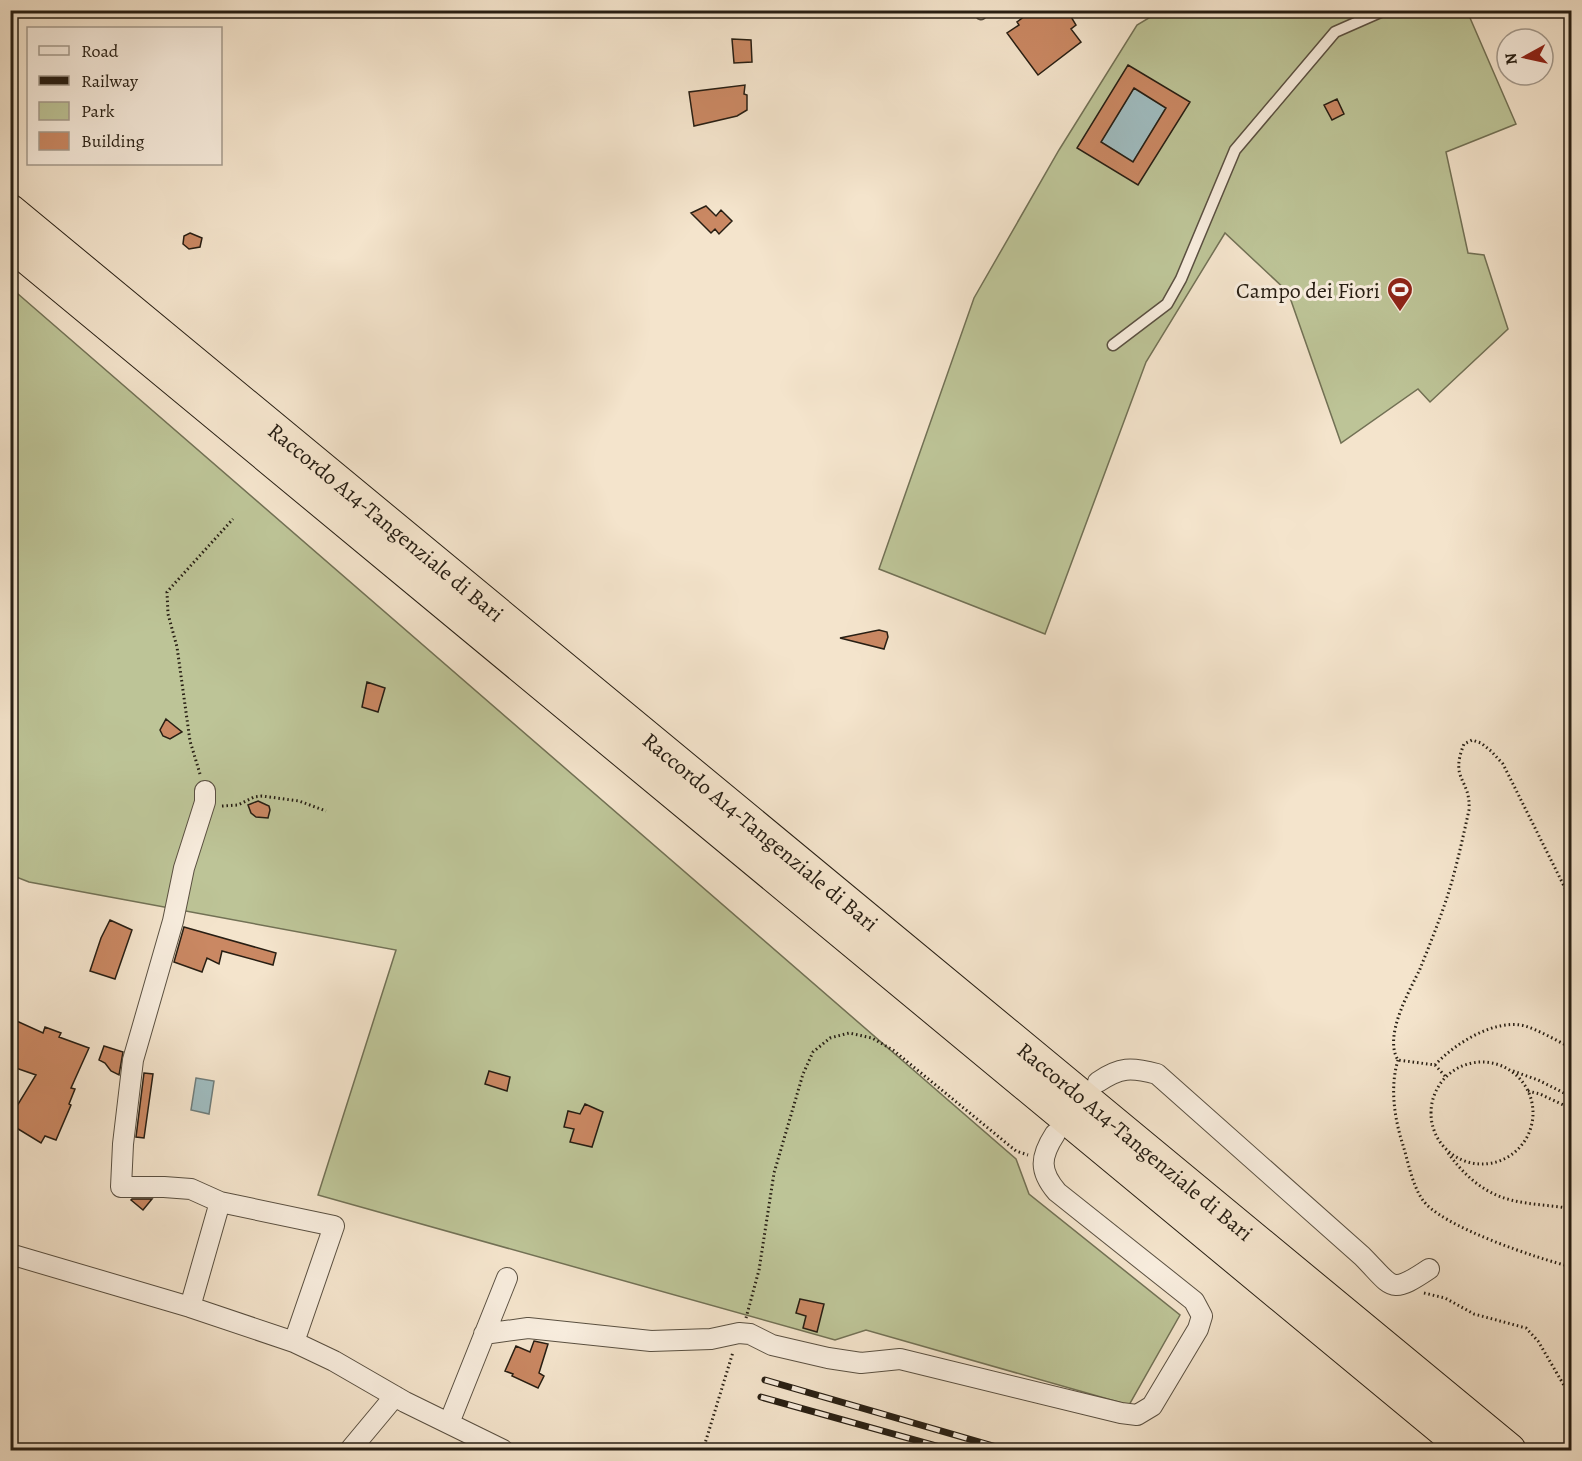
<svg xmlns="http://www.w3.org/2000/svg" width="1582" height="1461" viewBox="0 0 1582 1461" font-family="Alegreya,serif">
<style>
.green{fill:#bdc497;stroke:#727155;stroke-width:1.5}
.water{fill:#9fbcc0;stroke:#6f7d7b;stroke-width:1.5}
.building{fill:#ca8863;stroke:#271e13;stroke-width:1.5;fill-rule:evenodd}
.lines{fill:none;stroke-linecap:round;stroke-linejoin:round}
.lane-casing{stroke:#5a5041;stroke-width:13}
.street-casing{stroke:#5a5041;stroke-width:22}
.highway-casing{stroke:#271e13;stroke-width:35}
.path{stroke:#271e13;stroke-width:3;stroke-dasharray:1.5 3;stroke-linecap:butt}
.lane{stroke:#f8edde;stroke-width:10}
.street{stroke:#f8edde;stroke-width:20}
.highway{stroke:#f4e4cc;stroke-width:33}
.rail-casing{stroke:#271e13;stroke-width:7}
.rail{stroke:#f8edde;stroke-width:4.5;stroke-dasharray:14;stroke-linecap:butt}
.labels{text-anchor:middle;stroke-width:6;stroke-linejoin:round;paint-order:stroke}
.poi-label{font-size:22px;fill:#271e13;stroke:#f8edde;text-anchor:end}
.street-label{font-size:22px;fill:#271e13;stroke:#f8edde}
</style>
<rect width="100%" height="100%" fill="#f4e4cc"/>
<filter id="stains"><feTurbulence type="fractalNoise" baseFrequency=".00333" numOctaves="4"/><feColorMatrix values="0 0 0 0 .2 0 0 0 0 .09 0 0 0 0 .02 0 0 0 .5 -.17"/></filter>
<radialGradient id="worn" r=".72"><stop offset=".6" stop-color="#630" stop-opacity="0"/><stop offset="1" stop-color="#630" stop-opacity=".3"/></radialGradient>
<path class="green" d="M1162 10 1467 11 1516 124 1446 152 1468 253 1484 255 1508 329 1430 402 1418 389 1341 443 1288 292 1225 233 1146 362 1045 634 879 569 974 298 1059 150 1137 25Z
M10 287 1016 1159 1029 1194 1180 1315 1129 1405 866 1330 835 1340 318 1195 396 950 29 882 11 875Z"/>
<path class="water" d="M1134 88 1166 108 1133 162 1101 142Z
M196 1078 214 1081 209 1114 191 1110Z"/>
<path class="building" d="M1033 10H1067L1076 25 1071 29 1081 42 1038 75 1007 33 1019 25 1017 22Z
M732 39 751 40 752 62 734 63Z
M1128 65 1190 102 1138 185 1077 148ZM1134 88 1166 108 1133 162 1101 142Z
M745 85 744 94 747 95V110L737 116 694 126 689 92Z
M1337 99 1344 114 1332 120 1324 105Z
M706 206 716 216 721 210 732 221 719 234 715 229 711 233 691 213Z
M190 233 202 238 200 247 189 249 183 244 184 236Z
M879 630 887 632 888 637 884 649 840 638Z
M367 682 385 688 378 712 362 707Z
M166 719 182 732 170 739 163 736 160 730Z
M258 801 269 806 270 810 268 818 256 817 251 813 248 805Z
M110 920 132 930 115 979 90 971 101 938Z
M184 927 276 953 273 965 222 951 219 964 207 958 202 972 174 962Z
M10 1018 43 1033 45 1027 61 1033 59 1037 89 1048 71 1088 75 1089 69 1104 71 1105 56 1140 45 1136 41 1143 10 1124V1102L17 1106 36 1075 10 1066Z
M104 1046 123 1052 119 1075 111 1071 105 1063 99 1060Z
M489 1071 510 1077 507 1091 485 1084Z
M144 1073 153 1074 144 1138 136 1137Z
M585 1104 603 1112 592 1147 570 1142 574 1129 564 1127 568 1111 580 1114Z
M132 1199H152L143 1210 131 1200Z
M800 1299 824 1304 817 1332 803 1328 806 1316 796 1313Z
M534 1341 548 1344 539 1373 544 1376 538 1388 512 1376 513 1374 505 1371 516 1346 530 1352Z"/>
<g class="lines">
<defs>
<path id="lane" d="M981 14 982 10
M1113 345 1167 304 1181 279 1235 150 1335 32 1385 10"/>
<path id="street" d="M205 791V802L184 868 173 921 133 1060 123 1144 121 1187H164L191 1189 220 1202 334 1226 294 1342
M1098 1082C1120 1067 1131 1067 1157 1074L1362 1256C1393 1287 1389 1296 1429 1269
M10 1254 190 1307 294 1342 334 1361 405 1402 503 1450
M190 1307 220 1202
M484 1334 528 1328 651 1341 711 1339 739 1333 750 1334 772 1345 828 1358 861 1363 900 1359 1121 1413 1137 1415 1152 1406 1198 1329 1202 1316 1194 1301 1057 1192C1039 1171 1040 1157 1055 1134
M449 1423 507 1278
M350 1450 395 1396"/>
<g id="highway">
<path id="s1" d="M10 211 1509 1450"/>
<path d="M10 243 1468 1450"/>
</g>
</defs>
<use href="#lane" class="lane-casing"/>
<use href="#street" class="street-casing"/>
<use href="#highway" class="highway-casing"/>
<path class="path" d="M200 774 190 741 177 647 168 614 167 592 175 583 233 519
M222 806 238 805 254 797 262 796 299 801 326 811
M1398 1060C1390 1086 1394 1116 1402 1142 1408 1160 1411 1182 1422 1199 1439 1226 1539 1259 1572 1267
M1431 1113a51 51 0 1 1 102 0a51 51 0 1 1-102 0Z
M1435 1065C1454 1044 1495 1018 1525 1026 1541 1031 1557 1041 1572 1048
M1513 1071 1538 1080 1572 1097
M1445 1076 1435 1065 1398 1060C1383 1036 1410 990 1420 969 1430 944 1441 917 1449 891 1457 865 1463 837 1469 810 1471 778 1449 781 1464 744L1472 740 1481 743 1491 751 1503 764 1572 902
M1528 1091 1540 1094 1572 1109
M1448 1153C1464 1175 1483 1193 1511 1200 1530 1205 1552 1205 1572 1209
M1424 1293 1445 1298 1474 1314 1526 1328 1538 1341 1572 1399
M746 1318 759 1270 774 1173 803 1074 813 1052 830 1038 849 1033 872 1038 893 1050 1016 1151 1028 1155
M703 1450 733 1352"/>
<use href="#lane" class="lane"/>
<use href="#street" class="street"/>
<use href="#highway" class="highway"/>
<defs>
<path id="rail" d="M765 1380 1007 1450
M761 1397 951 1450"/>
</defs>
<use href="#rail" class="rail-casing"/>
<use href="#rail" class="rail"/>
</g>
<defs>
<symbol id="stadium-pin" viewBox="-11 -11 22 30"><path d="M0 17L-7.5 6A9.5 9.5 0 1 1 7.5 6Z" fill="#8f2418" stroke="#f8edde"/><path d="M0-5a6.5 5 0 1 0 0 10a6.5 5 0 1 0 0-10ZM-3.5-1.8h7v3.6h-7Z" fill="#fff"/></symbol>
</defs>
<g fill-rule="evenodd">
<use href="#stadium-pin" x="1385" y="275" width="30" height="40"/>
</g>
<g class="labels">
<g class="poi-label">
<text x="1380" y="298">Campo dei Fiori</text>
</g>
<g class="street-label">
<text dy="8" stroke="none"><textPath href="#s1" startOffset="488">Raccordo A14-Tangenziale di Bari</textPath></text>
<text dy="8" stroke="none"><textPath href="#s1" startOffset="974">Raccordo A14-Tangenziale di Bari</textPath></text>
<text dy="8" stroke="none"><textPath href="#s1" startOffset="1460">Raccordo A14-Tangenziale di Bari</textPath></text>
</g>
</g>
<rect width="1582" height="1461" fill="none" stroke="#f4e4cc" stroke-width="36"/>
<rect x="12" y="12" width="1558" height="1437" fill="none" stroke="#271e13" stroke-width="3"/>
<rect x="18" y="18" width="1546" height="1425" fill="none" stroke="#271e13" stroke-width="1.5"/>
<rect x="27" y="27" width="195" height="138" fill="#f8edde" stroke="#a49a8d" stroke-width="1.5"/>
<rect x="39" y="46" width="30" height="9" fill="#f8edde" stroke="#a49a8d" stroke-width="1.5"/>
<text x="81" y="57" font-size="18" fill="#271e13">Road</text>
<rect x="39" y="76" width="30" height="9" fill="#271e13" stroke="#a49a8d" stroke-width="1.5"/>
<text x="81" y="87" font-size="18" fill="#271e13">Railway</text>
<rect x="39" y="102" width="30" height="18" fill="#bdc497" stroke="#a49a8d" stroke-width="1.5"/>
<text x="81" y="117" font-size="18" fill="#271e13">Park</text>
<rect x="39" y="132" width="30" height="18" fill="#ca8863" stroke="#a49a8d" stroke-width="1.5"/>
<text x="81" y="147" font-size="18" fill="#271e13">Building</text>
<g transform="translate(1525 57) rotate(262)"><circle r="28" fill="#f8edde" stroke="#a49a8d" stroke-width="1.5"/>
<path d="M0-4.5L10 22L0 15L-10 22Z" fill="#8f2418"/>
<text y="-9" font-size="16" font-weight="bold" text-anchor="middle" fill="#271e13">N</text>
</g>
<rect width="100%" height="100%" filter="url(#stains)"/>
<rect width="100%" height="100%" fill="url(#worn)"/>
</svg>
